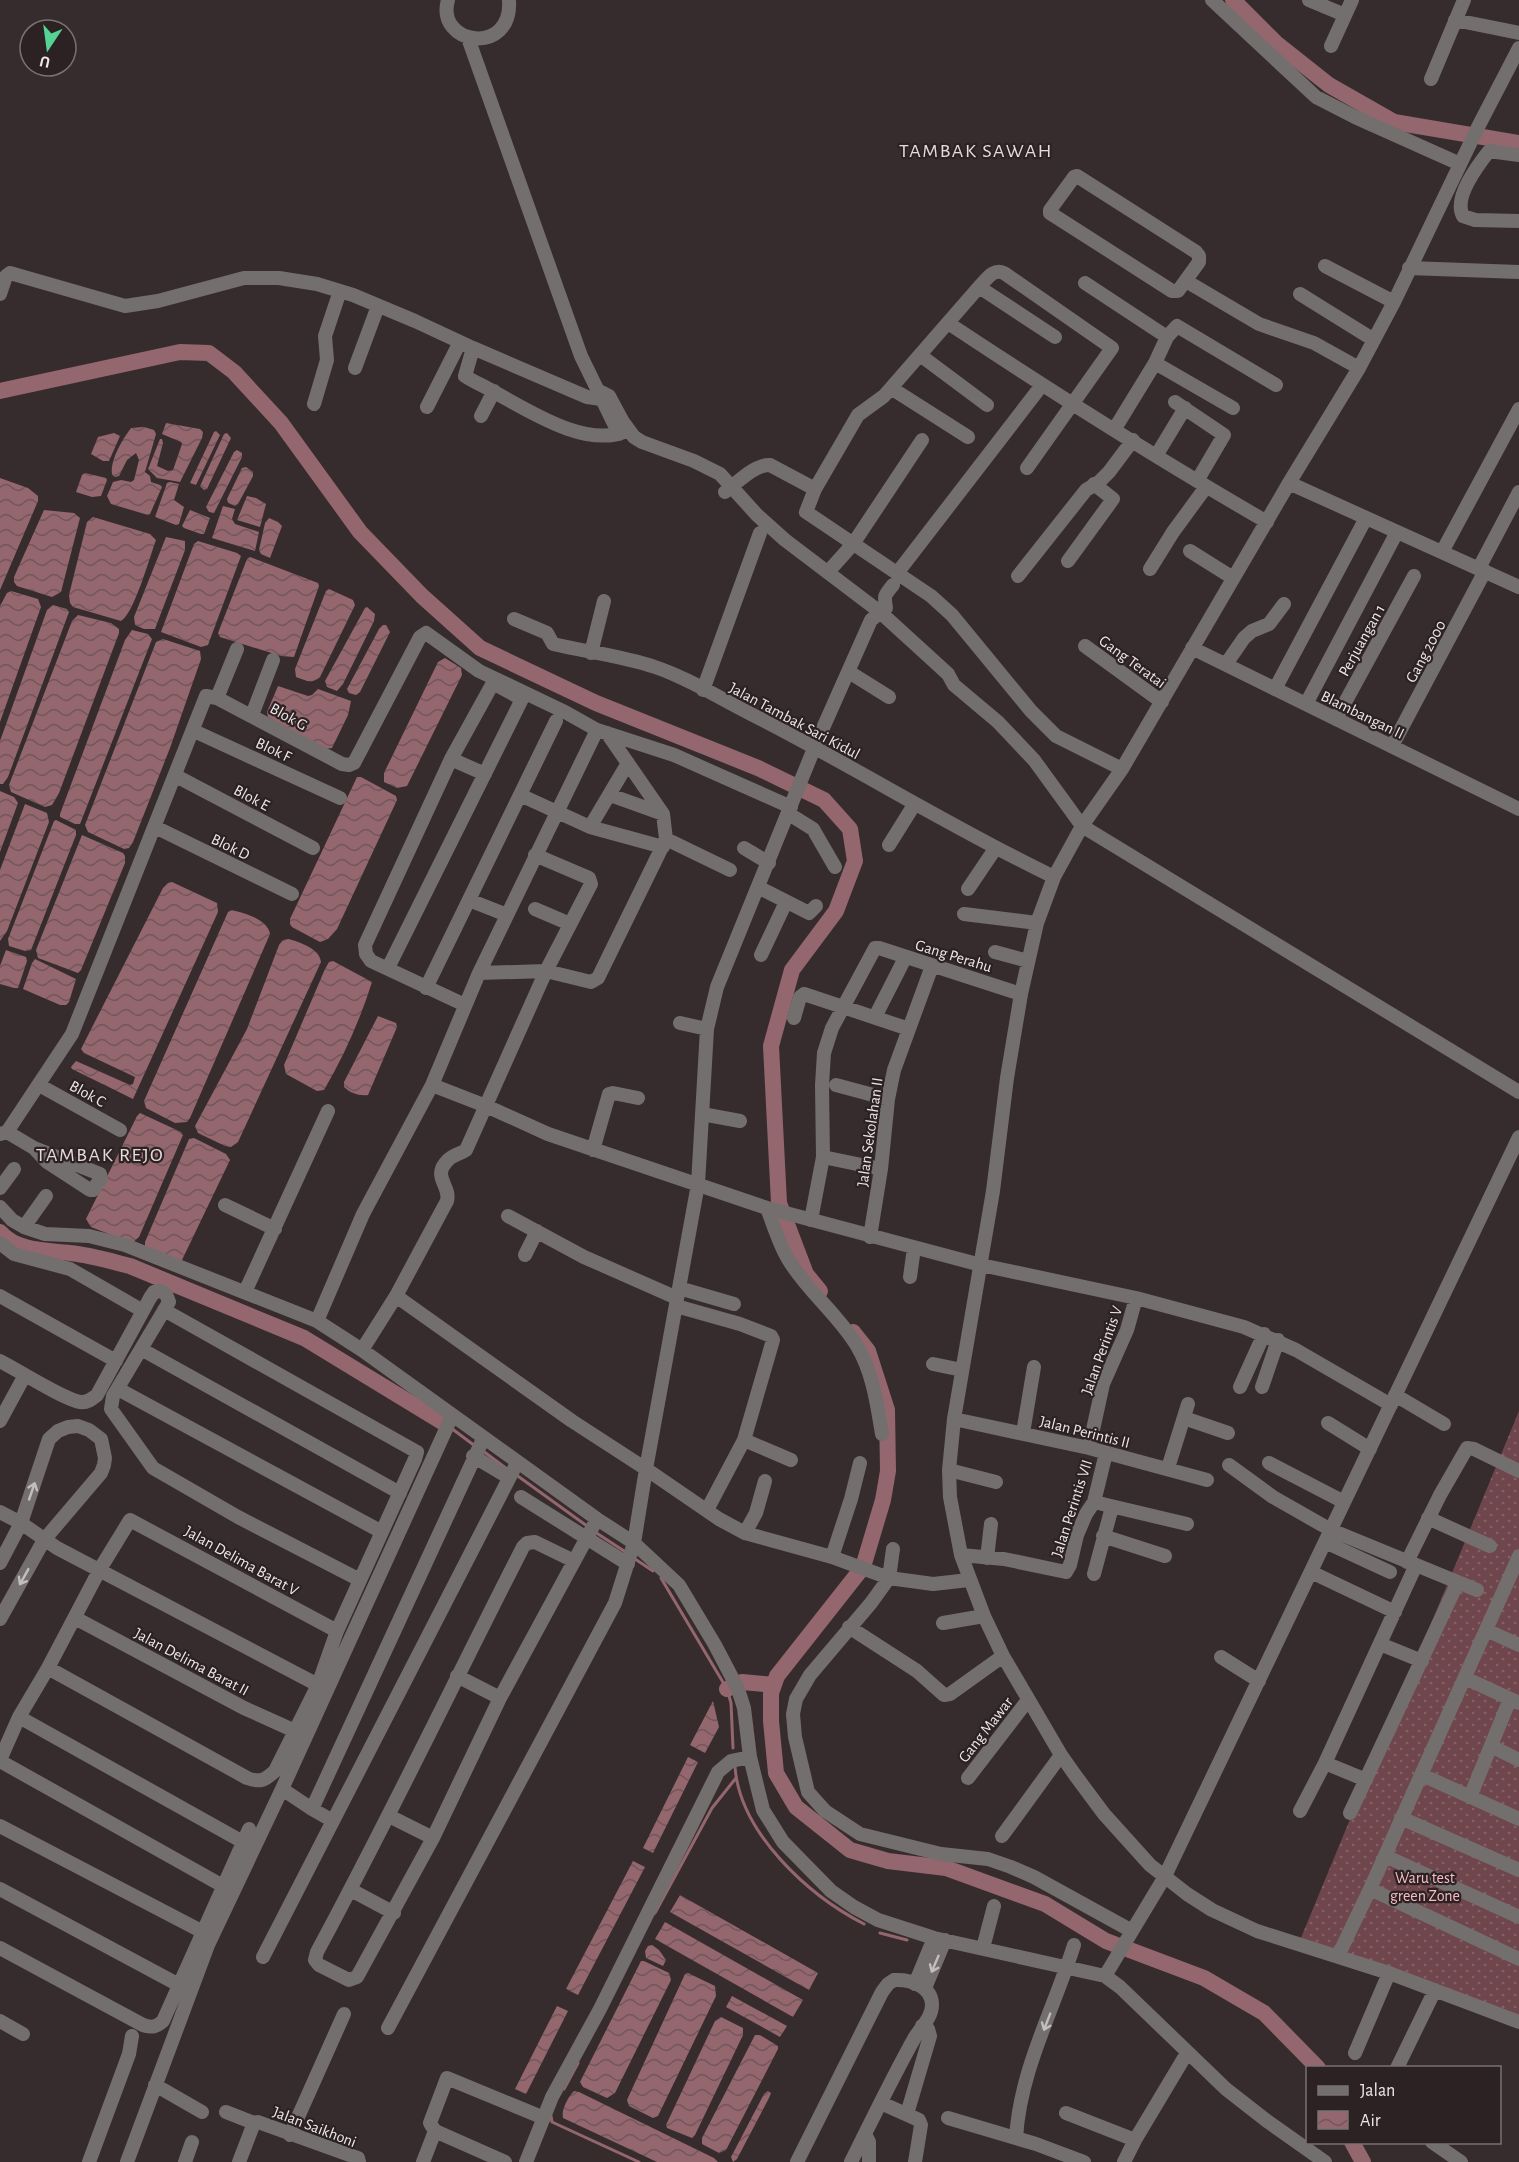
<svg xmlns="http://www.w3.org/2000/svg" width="1519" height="2162" viewBox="0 0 1519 2162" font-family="'Alegreya Sans',sans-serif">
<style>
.grass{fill:url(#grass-dots)}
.water{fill:url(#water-waves)}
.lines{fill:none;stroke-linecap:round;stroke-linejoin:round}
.stream{stroke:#94666d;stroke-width:3}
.river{stroke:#94666d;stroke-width:16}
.minor{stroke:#746f6f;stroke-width:14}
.oneway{stroke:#c3bdbe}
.labels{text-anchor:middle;stroke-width:4.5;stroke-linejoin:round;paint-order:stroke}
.street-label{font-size:16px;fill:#eee7e8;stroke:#2c2224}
.park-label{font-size:16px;fill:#f9bcc5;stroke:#2c2224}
.quarter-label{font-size:20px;letter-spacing:1.5px;fill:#e6d9da;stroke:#2c2224}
</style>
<defs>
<pattern id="grass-dots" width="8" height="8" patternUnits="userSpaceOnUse" patternTransform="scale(1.5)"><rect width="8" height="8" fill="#6e464c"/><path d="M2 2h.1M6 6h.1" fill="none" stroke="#836166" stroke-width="1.8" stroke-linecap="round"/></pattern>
<pattern id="water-waves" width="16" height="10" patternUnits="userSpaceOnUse" patternTransform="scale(1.5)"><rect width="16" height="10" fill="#94666d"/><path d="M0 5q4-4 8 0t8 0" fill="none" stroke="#71575b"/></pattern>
</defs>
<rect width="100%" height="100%" fill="#362c2d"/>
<path class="grass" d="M1519 1411V2022L1298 1945Z"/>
<path class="water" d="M166 423 200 429 203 432 202 438 180 482 157 478 148 469 160 439H162L163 443 157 466 168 471 173 470 182 444 181 442 162 434Z
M144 427 154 430 156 434 145 472 150 476 151 482 160 485 162 487 150 514 148 515 111 504 107 496 113 482 121 480 131 482 134 480 139 460 136 453 127 460 119 476 115 477 112 475C110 460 122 440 131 428Z
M216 431 220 435 196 485 190 483 214 432Z
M114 433 120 436 109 461H103L91 454 98 437Z
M227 433 231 438 207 489 204 490 200 486 224 434Z
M237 450 242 453V457L214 513 209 512 206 507 234 452Z
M246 467 253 472V476L238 504 235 506 228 503 227 499 242 468Z
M85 473 106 478 107 480 101 496 92 497 76 492 82 475Z
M0 478 28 488 38 496V501L0 590Z
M170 482 179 484 174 500 184 507 179 524 176 525 155 517 167 483Z
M247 496 256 498 266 504 260 527 237 520Z
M223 506 235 509 232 519 235 524 259 532 255 551 212 538Z
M44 510 74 513 80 518 61 592 52 597 17 586 14 582V577Z
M190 510 210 518 204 534H201L184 528 182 526Z
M93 517 150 534 156 540C150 556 134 614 121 621L73 607 70 603 69 595 87 522Z
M269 518 278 522 282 526 270 558 261 554 259 550 265 523Z
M166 537 185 541V550L155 629H144L135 625 134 617Z
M198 541 237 553 241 556 208 645 201 647 161 632 194 544Z
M250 557 318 583 319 586 294 657 281 656 220 637 218 633 247 559Z
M329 589 353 600 355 605 320 677C312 685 305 680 296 677L295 669 326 591Z
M11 591 38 599 41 607 0 722V606L7 593Z
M53 605 67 609 69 612 8 777 3 784H0V741L47 610Z
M367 607 375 614 374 621 343 684 337 691 327 687 325 681 365 608Z
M78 615 111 623 119 629V633L59 793 52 805 45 807 11 792 9 785 72 621Z
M383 625H386L390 632 360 692 356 695 349 693 347 689 379 629Z
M132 630 148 634 152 639 82 819 80 824H75L60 817V814L125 640Z
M163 639 200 651 201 659 170 748 133 842 129 848 124 849 88 832 85 825 156 642Z
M445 658 461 668 462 675 407 786 397 788 384 782V773L438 662Z
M278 686 308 696 312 695 318 689 351 701 348 715 332 748 325 749 268 717 267 712Z
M357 777H361L396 796 397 800 337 929 328 939 320 942 292 927 290 924V919Z
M0 791 14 797 18 803 0 852Z
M25 804 47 813 49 822 7 931 0 941V870Z
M56 820 76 830V835L31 950 25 951 9 946 8 939 54 821Z
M82 835 123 853 125 856V863L81 970 78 973 38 958 36 950Z
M172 882 217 903 218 912 133 1099 72 1069 71 1067 76 1061 130 1085 133 1084 135 1077 84 1053 81 1049 163 888 168 883Z
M232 910C245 913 268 920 270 934L190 1118 187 1122 175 1123 146 1108 144 1101 228 912Z
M288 939C300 942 320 949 321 962L238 1142 231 1147 225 1146 198 1133 195 1126 247 1029 279 945 283 940Z
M6 950 26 957 27 961 18 988H14L0 984V966Z
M35 959 76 979 69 1002 66 1005H60L23 989 32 963Z
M333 961 372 982C360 1020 344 1056 324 1090L317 1091 286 1074 284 1065 325 969 329 962Z
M378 1016 396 1023 397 1027 368 1095C359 1096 350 1093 344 1087V1082Z
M140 1113 181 1132 183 1135 139 1237 132 1243 91 1227 86 1219 137 1116Z
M194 1138 226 1154 230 1160 182 1260H177L145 1247V1242L189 1139Z
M713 1701 719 1727 705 1753 690 1745Z
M688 1757 698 1762 653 1853 643 1848Z
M633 1861 645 1867 578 1995 566 1989Z
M680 1895 818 1973 809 1990 670 1912Z
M665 1922 803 2000 793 2017 655 1939Z
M652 1945 659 1950 666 1960 663 1966 646 1958 645 1951 648 1946Z
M641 1961H644L669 1973 671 1980 615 2093 607 2098 583 2087 580 2082Z
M688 1973 715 1986 716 1996 658 2116 653 2118 629 2106 627 2100 685 1974Z
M732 1996 787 2026 780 2037 726 2007Z
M557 2006 568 2011 526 2094 515 2089Z
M721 2017 743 2028V2035L695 2135 692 2138 667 2128 666 2125 715 2021Z
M755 2035H760L778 2046V2049L726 2150 719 2153 702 2144V2138Z
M574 2091 579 2092 714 2158 718 2162H657L563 2118C561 2110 568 2097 574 2091Z
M768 2091 771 2093 769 2098 737 2159 733 2162 731 2157 764 2094Z"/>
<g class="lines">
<path class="stream" d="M451 1428 475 1446
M483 1451 507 1469
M515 1474 587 1526
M595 1532 627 1553
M635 1559 653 1571
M661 1578 727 1689 731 1703 733 1748
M735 1767C740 1833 808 1895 864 1924
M655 1913 712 1808 736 1778
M880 1933 907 1940
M564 2089 578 2063
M551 2116 552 2122 639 2162"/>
<path class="river" d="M1233 0 1276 43 1329 85 1394 122 1519 143
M0 391 180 352 209 353 234 372 281 423 360 532 422 596 480 648 596 703 758 768 824 800 850 829 855 861 836 911 792 970 771 1046 779 1203 806 1274 820 1291
M0 1232C18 1252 46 1250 70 1253 90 1255 110 1261 130 1266L304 1338 442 1422
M853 1332 868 1351 887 1410 888 1471 883 1500 863 1567 777 1676 771 1693V1721L776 1773 796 1807 850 1850 888 1861 946 1868 1045 1904 1106 1941 1204 1978 1264 2013 1318 2068
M727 1689 742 1682 774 1685
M1352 2142 1363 2162"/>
<path class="minor" d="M448 0C435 45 513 57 509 0
M1212 0 1316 97 1355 117 1460 164
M1309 0 1345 15
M1455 20 1519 33
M468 38 581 356 619 434
M1331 46 1352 0
M1519 48 1478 127 1394 302 1359 368 1289 483 1122 769 1082 826 1054 877 1037 923 1021 994 1007 1078 993 1191 954 1419 949 1470 950 1497 961 1555 984 1616 1003 1656 1061 1755 1075 1775 1104 1814 1150 1865 1187 1894 1212 1910 1257 1931 1389 1973 1519 2022
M1431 79 1464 0
M1519 155 1489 151C1478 165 1453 198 1463 216L1475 220 1519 221
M1077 176 1196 252 1199 256V262L1178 291H1172L1050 213V210L1074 177Z
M1325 266 1394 302
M1409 268 1519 272
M1186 281 1259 324 1314 343 1359 368
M1085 283 1167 337
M979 287 1055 337
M0 294 6 276 10 273 125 306 158 301 244 278H279L317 284 353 295 415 321 473 348 587 397 601 399 609 396
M1300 294 1374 340
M948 323C1052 392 1158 459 1267 522
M473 348 465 376C474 382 484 386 494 392 528 410 586 449 626 431
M920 355 987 405
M1155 363 1233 408
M355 368 378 306
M891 388 968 437
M599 391 609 396 623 422 634 437 642 442 694 461 720 474 757 515 785 540 880 612 948 674 954 685 998 722 1034 760 1082 826 1519 1092
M1175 402 1224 435 1197 481
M314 404 327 360 325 336 340 291
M427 407 460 342
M481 416 494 391
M1114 430 1155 363 1167 337 1177 326 1276 385
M1156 456 1185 408
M1027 468 1112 348 1004 273C993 268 987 279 979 287L884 396 858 415 815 489 806 512 931 596 952 615 1031 711 1056 736 1122 769
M1289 483 1519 587
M725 492C737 483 755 464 770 465L815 489
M1190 551 1233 578
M1442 552 1519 409
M1068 561 1113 499 1094 484
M1479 568 1519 492
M1150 569 1173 532 1206 487
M828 572 853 544 922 440
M898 572 1042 385
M1018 576 1086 490 1099 482 1109 472 1133 440
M514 619 547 633 553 644C587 652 623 656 655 667 688 678 719 698 749 713 852 765 950 827 1054 877
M1085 646 1162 702
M1192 648 1519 809
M591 653 604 601
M1226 664 1244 638 1252 631 1269 624 1284 604
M849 672 889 697
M1275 689 1366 518
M703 690 760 533
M217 698 237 649
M1306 704 1397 532
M252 715 273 660
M1336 719 1414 576
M194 731 340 798
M1392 746 1485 571
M451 759 485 774
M176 776 313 848
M520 795 590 827 663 847
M610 795 663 814
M789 814 813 829 835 867
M155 827 292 894
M590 827 628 763
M666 839 730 870
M889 845 914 805
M744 848 769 863
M758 887 809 913 816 906
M968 889 995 849
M469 900 507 915
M535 909 570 924
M964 914 1037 923
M995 952 1028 961
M761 955 786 902
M388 968 522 699 493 683 451 759 365 945 366 954 371 961 465 1005
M479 973 546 971 591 982 598 978 666 839 663 814 607 733
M426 988 556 721
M875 1017 905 958
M794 1018 800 997 804 994 909 1029
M680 1023 707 1029
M39 1085 120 1130
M432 1085 486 1106 548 1134 767 1208 981 1265 1136 1298 1244 1327 1296 1350 1391 1405
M836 1085 888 1099
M702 1114 740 1121
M7 1132 34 1148 100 1174 101 1178 93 1190H90L47 1162 34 1148
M0 1134 7 1132 72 1034 206 696 217 698 342 764 349 765 354 763 420 637 426 633 479 671 565 712 597 730 674 755 791 807
M593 1150 609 1094 613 1093 638 1098
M823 1157 881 1169
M0 1188 14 1169
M225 1205 275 1229
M0 1207 12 1220 24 1227 45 1234 89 1236 125 1245 317 1321 362 1350 597 1519 634 1543 679 1585 715 1645 738 1689 744 1708 750 1757 763 1810 783 1842 831 1891 854 1907 878 1920 934 1938 1105 1976 1120 1987 1226 2089 1267 2121 1325 2162
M767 1208C773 1224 779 1244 788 1259 807 1291 838 1314 857 1346 873 1373 877 1404 882 1434
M508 1216 584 1257 677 1298
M811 1220 823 1157 822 1085 824 1053 832 1028 875 948H879L1021 994
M24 1227 46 1196
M870 1237 881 1169 888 1099 894 1070 932 966
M0 1243 14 1254 70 1269 143 1311
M525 1255 537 1231
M910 1277 914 1248
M679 1288 734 1304
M245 1292 328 1111
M0 1296 116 1361
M396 1296 572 1421 646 1469 719 1519 745 1533 832 1557 889 1578 933 1584 969 1580
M676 1306 740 1324 771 1336 773 1340 744 1440 707 1510
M317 1321 363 1214 432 1085 479 973 597 730
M141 1349 400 1493
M362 1350 396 1296 447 1201C451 1185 431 1177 448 1160 453 1155 460 1154 466 1150L546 971 591 884 589 878 535 855
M0 1361C18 1370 63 1399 80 1402 87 1403 92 1399 97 1395L150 1298 154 1292 160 1291 166 1294 169 1302 113 1396 111 1409 153 1468 238 1517 360 1580
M933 1364 962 1370
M1240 1387 1264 1334
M1262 1387 1278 1340
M118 1389 382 1532
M1395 1395 1444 1424
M1184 1418 1228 1433
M954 1419 1089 1448 1207 1480
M0 1421 25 1375
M1328 1423 1370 1449
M1023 1433 1034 1367
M744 1440 791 1460
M1089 1448 1103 1384 1127 1330 1136 1298
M473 1456 508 1477
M1269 1463 1344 1502
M1229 1465 1273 1497 1331 1530 1477 1590
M1168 1468 1188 1404
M949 1470 996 1482
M521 1497 628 1564
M1094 1502 1187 1524
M0 1512 21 1523 57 1548 318 1685
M1428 1518 1490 1546
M745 1533 756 1513 765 1481
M1103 1536 1165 1556
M1325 1542 1390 1572
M893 1549 889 1578 871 1603 810 1675 796 1699 793 1714 795 1737 808 1792 825 1811 860 1834 941 1854 988 1859 1011 1867 1034 1877 1132 1931
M961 1555 1004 1559 1066 1572 1070 1565 1077 1535 1086 1514 1094 1502 1106 1453
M832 1557 851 1499 860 1463
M987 1558 991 1524
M574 1561 535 1542 527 1543 523 1547C454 1682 389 1819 317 1952L315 1960 319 1965 349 1980 357 1977 433 1838 500 1698 597 1519
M1407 1562 1440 1495 1467 1448 1474 1449 1519 1471
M0 1563 21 1523 49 1439 58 1431 68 1427 78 1426 89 1430 101 1439 105 1458 104 1465 101 1473 44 1540 0 1619
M1311 1572 1395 1612
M1094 1574 1112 1507
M75 1618 244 1708 295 1731
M943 1623 984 1616
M849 1627 917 1671 944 1695 950 1694 1003 1656
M1486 1630 1519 1645
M1380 1644 1422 1661
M1221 1657 1259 1681
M48 1668 247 1778C261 1783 265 1780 275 1771L318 1685 337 1631 415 1459 417 1452 164 1310
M457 1676 500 1698
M1465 1678 1519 1703
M19 1717 243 1842
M1491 1746 1519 1760
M0 1760 19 1717 48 1668 100 1569 130 1520 337 1631
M0 1761 223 1886
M1325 1763 1366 1780
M1422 1775 1519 1819
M968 1778 1028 1700
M282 1789 312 1809
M1470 1797 1510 1699
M1300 1811 1325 1763 1416 1565
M1350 1813 1458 1582
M389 1816 433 1838
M1401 1818 1519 1870
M333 1821 312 1809 483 1439
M0 1826 203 1932
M1002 1836 1061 1755
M1385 1856 1519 1917
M0 1889 179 1985
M1370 1889 1519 1959
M351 1890 394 1913
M0 1948 143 2025C152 2028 156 2027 163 2021L249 1829
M983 1948 994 1906
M1338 1956 1370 1889 1519 1556
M263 1957 517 1463
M1105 1976 1164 1878 1519 1137
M915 1984 934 1938
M925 1988 945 1940
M0 2021 23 2034
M388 2028 615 1603 634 1543 646 1469 698 1184 707 1029 717 987 815 746 871 620 886 608C884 595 884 596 893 585
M1355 2053 1389 1973
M1397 2068 1435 1990
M155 2085 202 2112
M881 2103 919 2120 921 2125 915 2162
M226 2112 254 2123
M1066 2113 1135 2140
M907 2114 930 2036 928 2029 922 2026
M948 2118 1036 2144 1084 2162
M435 2131 430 2123 447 2078 544 2118
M865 2134 869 2142V2162
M290 2135 344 2014
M1016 2138C1020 2070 1054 2009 1074 1945
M1432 2142 1461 2162
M89 2162 129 2054 132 2036
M127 2162 208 1945 282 1789 452 1416
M185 2162 192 2142
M239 2162 254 2123 258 2122 358 2158 359 2162
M423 2162 435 2131 505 2162
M526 2162 552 2097 600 2009 718 1772 731 1761 750 1757
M797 2162 882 1992 888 1984 894 1980C910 1979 932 1986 932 2005 932 2018 921 2027 915 2037 892 2078 872 2120 851 2162
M1124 2162 1135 2140 1187 2053"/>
</g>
<defs><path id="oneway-shaft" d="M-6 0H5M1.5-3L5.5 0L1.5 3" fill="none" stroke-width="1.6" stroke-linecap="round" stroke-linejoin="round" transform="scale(1.5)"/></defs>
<g class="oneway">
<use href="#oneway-shaft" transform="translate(32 1491) rotate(-71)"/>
<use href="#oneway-shaft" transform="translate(24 1577) rotate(119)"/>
<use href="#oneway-shaft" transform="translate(935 1964) rotate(113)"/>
<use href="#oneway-shaft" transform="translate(1047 2022) rotate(111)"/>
</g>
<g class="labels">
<g class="street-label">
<text transform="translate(1361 640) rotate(-61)" y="6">Perjuangan 1</text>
<text transform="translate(1425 651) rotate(-62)" y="6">Gang 2000</text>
<text transform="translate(1133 661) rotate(36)" y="6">Gang Teratai</text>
<text transform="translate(1363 714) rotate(26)" y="6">Blambangan II</text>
<text transform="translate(289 716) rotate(29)" y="6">Blok G</text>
<text transform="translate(795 720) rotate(28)" y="6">Jalan Tambak Sari Kidul</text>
<text transform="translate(274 749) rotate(25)" y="6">Blok F</text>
<text transform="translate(252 797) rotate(28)" y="6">Blok E</text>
<text transform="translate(231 846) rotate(26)" y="6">Blok D</text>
<text transform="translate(954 955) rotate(17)" y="6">Gang Perahu</text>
<text transform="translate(88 1093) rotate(29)" y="6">Blok C</text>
<text transform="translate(869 1132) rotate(-82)" y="6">Jalan Sekolahan II</text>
<text transform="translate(1101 1350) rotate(-70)" y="6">Jalan Perintis V</text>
<text transform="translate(1085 1431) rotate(14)" y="6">Jalan Perintis II</text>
<text transform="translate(1071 1508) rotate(-72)" y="6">Jalan Perintis VII</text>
<text transform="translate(242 1560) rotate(29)" y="6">Jalan Delima Barat V</text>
<text transform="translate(192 1661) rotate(28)" y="6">Jalan Delima Barat II</text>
<text transform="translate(985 1729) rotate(-52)" y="6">Gang Mawar</text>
<text transform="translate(315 2126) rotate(21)" y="6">Jalan Saikhoni</text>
</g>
<g class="park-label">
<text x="1425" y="1883">Waru test<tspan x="1425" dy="18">green Zone</tspan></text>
</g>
<g class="quarter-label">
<text x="976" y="157">TAMBAK SAWAH</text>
<text x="100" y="1161">TAMBAK REJO</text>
</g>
</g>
<rect x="1306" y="2066" width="195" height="78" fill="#2c2224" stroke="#7a7172" stroke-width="1.5"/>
<rect x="1318" y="2086" width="30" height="9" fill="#746f6f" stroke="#7a7172" stroke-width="1.5"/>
<text x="1360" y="2096" font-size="18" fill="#eee7e8">Jalan</text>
<rect x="1318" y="2111" width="30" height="18" fill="url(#water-waves)" stroke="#7a7172" stroke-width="1.5"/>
<text x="1360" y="2126" font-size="18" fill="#eee7e8">Air</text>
<g transform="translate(48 48) rotate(193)"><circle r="28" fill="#2c2224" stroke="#7a7172" stroke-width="1.5"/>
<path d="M0-4.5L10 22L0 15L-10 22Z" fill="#54d395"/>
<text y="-9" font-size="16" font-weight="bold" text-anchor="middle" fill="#eee7e8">U</text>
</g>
</svg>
